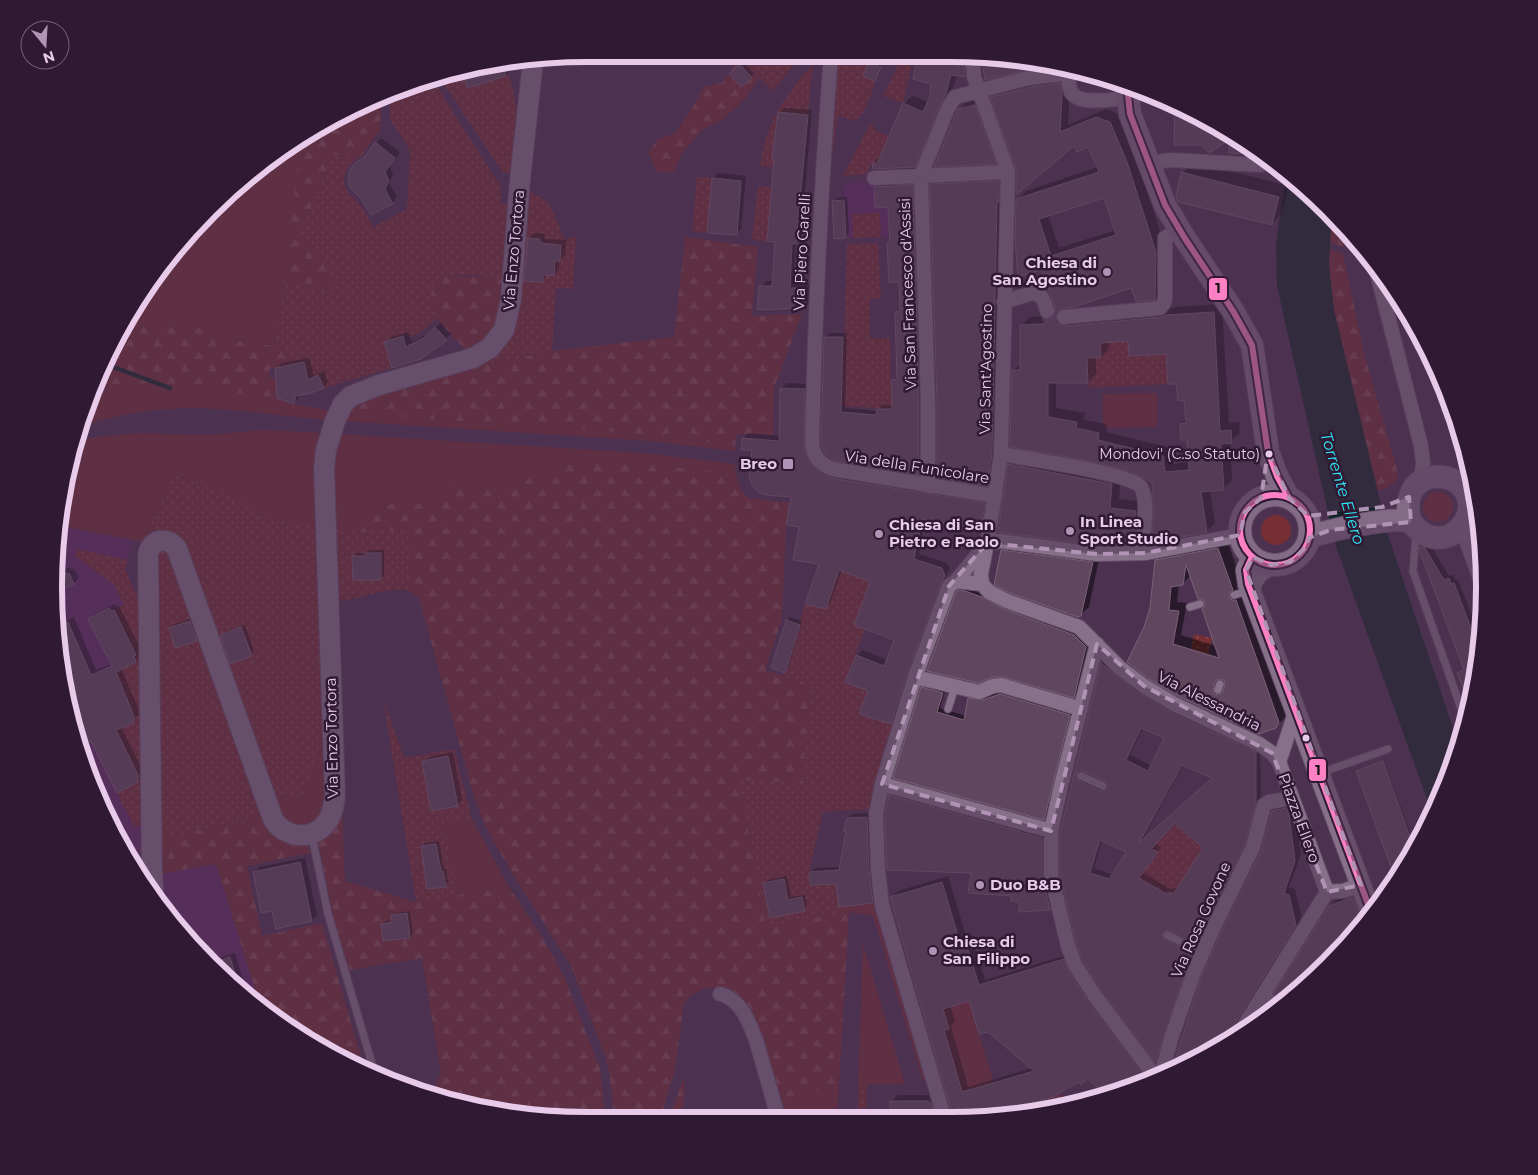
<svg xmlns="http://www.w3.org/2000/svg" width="1538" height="1175" viewBox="0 0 1538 1175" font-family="Montserrat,sans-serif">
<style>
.built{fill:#602c67}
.grass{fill:#763034}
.forest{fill:url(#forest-firs)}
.park{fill:url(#park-dots)}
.water{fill:#132429}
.shadow{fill:#0007;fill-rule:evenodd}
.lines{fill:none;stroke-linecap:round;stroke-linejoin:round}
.stream{stroke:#132429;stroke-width:4.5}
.building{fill:#60475d;stroke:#7c6178;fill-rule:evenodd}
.street-tunnel{stroke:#634867;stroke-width:14;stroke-dasharray:14 7;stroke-linecap:butt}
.lane-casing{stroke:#674f6a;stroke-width:9}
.street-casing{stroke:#674f6a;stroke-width:16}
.secondary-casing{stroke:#674f6a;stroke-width:22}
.primary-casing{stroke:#674f6a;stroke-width:24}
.lane{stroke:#87718a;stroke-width:7}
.street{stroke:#87718a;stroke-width:14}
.secondary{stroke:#87718a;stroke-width:20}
.primary{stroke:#836b87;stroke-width:22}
.bus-1-casing{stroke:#301933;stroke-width:10}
.bus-1{stroke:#ff80c5;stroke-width:6}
.marked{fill:none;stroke:#b194b5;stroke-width:4;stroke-dasharray:10 6;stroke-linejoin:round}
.poi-dot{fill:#b194b5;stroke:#301933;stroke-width:2}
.bus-dot{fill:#e8caeb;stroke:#301933;stroke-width:2}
.labels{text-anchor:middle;stroke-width:5;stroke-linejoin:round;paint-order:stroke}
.bus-label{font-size:14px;fill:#e8caeb;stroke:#301933;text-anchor:end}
.street-label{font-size:15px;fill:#e8caeb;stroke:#301933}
.poi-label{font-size:15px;font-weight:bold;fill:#e8caeb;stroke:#301933;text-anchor:start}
.water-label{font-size:16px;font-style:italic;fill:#2ceaf7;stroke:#301933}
.rim{fill:none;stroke:#e8caeb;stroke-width:6}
.line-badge{stroke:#301933;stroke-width:2}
.pale-badge-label{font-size:14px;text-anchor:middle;font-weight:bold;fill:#111}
</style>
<defs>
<pattern id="forest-firs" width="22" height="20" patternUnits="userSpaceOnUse" patternTransform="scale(1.25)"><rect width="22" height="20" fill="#763034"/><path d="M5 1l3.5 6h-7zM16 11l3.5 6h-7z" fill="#8a4d52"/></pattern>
<pattern id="park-dots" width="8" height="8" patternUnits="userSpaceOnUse" patternTransform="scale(1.25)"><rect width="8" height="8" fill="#763034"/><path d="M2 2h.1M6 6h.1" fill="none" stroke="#8a4d52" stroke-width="1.8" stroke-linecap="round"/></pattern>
</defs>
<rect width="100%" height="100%" fill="#4c3150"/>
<path class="built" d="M914 179 918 235 846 238 843 183Z
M61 526 132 540 125 569 139 600 143 853 130 856 82 759 55 622Z
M216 864 259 1002 210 965 170 916 161 874Z"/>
<path class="grass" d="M301 139 288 255 274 346 234 340 214 329 191 326 147 325 130 319 186 235 236 186Z
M151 382 257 394 277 398 294 404 332 411 329 420C273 416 213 404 158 410 133 412 108 418 84 425L94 396 113 389Z
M1157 393V427L1103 428V394Z
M348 413 621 432 735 445V451L650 441 342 421Z
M264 430 324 433 318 527 264 517 233 496 173 474 143 542 61 526 64 483 79 441 96 437 139 433 206 435Z
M338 434 644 453 735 464 736 474 639 463 599 461 554 467 512 487 437 504 393 503 332 532V457Z
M1257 489C1255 501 1249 501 1244 510 1239 518 1239 526 1232 533 1231 512 1237 497 1257 489Z
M1423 507a15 15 0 1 1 30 0a15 15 0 1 1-30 0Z
M1261 530a15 15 0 1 1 30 0a15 15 0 1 1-30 0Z
M325 729C326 751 331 801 319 818 316 823 307 826 302 826 286 827 281 813 275 802L290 794 303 795 306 790Z
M472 819 509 887 457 896 445 823Z
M877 903 880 923 927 1081H923L873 916 849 912 848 906Z
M863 944 905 1084 858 1085Z
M969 1001 994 1083 962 1092 944 1030 949 1028 943 1009Z
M839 1086 837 1117H783L778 1100Z"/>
<path class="forest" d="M740 59 759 78 744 100 723 119 702 130 681 154 674 172H657L648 152 657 140 675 133 692 108 704 87 723 82Z
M382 100 380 130 361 157 333 155 305 222 298 228 311 249 321 257 327 266 332 279V293L284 283 301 139 320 125Z
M1332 215 1345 231 1343 247 1329 242Z
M685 237 758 247 752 316 802 314 774 388 773 435 737 434 735 445 621 432 348 413 360 404 379 394 478 366 552 351 674 337Z
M1329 249 1343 254 1364 353 1398 473C1397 486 1388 487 1378 491L1334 310 1329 265Z
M450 275 505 279C502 300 502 326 484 341 479 345 472 347 466 350 457 340 444 330 437 318 430 307 426 286 439 278 442 276 447 276 450 275Z
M130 319 147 325 191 326 214 329 234 340 274 346 304 362 269 369 270 378H276L277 398 151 382 113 389 94 396 109 351Z
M599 461 639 463 736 474 741 489 748 498 790 503 786 525 782 619 765 670 812 685 802 784 739 780 766 925 849 912 839 1086 778 1100 735 994C718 984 697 986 684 1003L675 1070 661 1117H614L609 1071 605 1056 570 964 530 902 498 849 482 819 473 793 420 602 416 595 409 591V532H332L393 503 437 504 447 483 512 487 554 467Z
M342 809 345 881 416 902 509 887 542 937 564 976 600 1068 605 1117H518L431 1096 441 1072 422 958 349 970 334 921 318 841Z
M263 816C273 838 283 847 308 844L310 853 247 866 262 936 322 923 365 1070 320 1050 259 1002 216 864 161 874V838Z
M684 1076C684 1089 685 1104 681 1117H670Z"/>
<path class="park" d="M729 54H802L773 91 740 59Z
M839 54 873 55 863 76 875 81C873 92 864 117 854 121L838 115 832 157H830Z
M901 59 912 63 903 103 883 96Z
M813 63 808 115 778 113 772 158 774 159 773 167 760 166C767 120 784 98 813 63Z
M462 70 468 88 509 75 515 99 517 114 512 173H503L439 76 449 72Z
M432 79 501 187V204L510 205 505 279C468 277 414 259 437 318L419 334 409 337 408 334 384 342 392 368 324 388 318 375 308 380 304 362 274 346 284 283 332 293C332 288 333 282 331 277 325 255 301 247 298 228L305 222 333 155 361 157C347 163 339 178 348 192 351 196 356 199 359 203 365 210 369 219 373 227L407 209 410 151 390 119V97Z
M871 122 876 131 889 136 877 164 872 162 867 174 843 176Z
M697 177 712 178 707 233 692 231Z
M758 186 772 187 767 241 752 240Z
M526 189 549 203 565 240 576 236 573 289 556 288 552 351 478 366 490 358Z
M880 213 881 237 853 238 852 214Z
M878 243 881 298 870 299V338H890L892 409 842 406 847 244Z
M1128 341 1129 356 1167 354 1168 384 1089 388 1088 358H1101L1100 343Z
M173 474 233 496 264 517 318 527 325 729 306 790C302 797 297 798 289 794L275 802 182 544 152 535 143 542Z
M409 531V591C384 586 360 601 334 601L332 532Z
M77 549 128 560 125 569 139 600 143 826H134L117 793 138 782 137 779 139 778 116 730 134 723 133 720 135 719 116 672 136 662 134 656 136 654 114 610 124 604 114 585 75 556Z
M163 550 169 551 263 816 161 838 158 553Z
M841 557 860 571 859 578 870 582 854 625 865 629 845 682 868 691 860 714 895 725 872 809 823 812 809 872 810 885 836 883 839 906H848L849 912 766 926 739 780 802 783 812 686 784 676 805 604 826 609Z
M1194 634 1212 638 1208 655 1191 649Z
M383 698 404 758 454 749 472 819 445 823 457 896 416 902Z
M1175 824 1203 848 1171 897 1139 878 1157 852 1151 849Z
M858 1085H867L866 1117H858Z
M1059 1093 1070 1103 1020 1117H1004L1002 1112 1053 1097Z"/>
<path class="water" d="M1286 173 1332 215 1329 265 1334 310 1389 538 1458 743 1444 791 1432 813 1335 544 1277 286 1276 245Z"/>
<path class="shadow" d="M919 55H972L973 67 965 76 957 74 954 85 948 95 923 158 914 166 874 168V163L882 154 904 104 912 96 929 102 931 96 933 83 915 78Z
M871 61 881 65 876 78 870 63Z
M744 62 754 74 741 86 730 74Z
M509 64 511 70 505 75 463 70Z
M1077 70 1089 72 1090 73 1085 78 1078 77Z
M1068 75 1070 85 1068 125 1106 109 1118 114 1135 154 1164 243V289L1155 298 1137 300 1132 286 1054 301 1017 200 1026 191 1098 167 1089 145 1075 144 1017 169 992 97 1000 89ZM1105 196 1116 230 1059 248 1048 214Z
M982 99 1002 156 995 163 959 110 966 103Z
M1179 106 1187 109 1258 153 1257 155 1230 152V138L1203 144 1176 109Z
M784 108 812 110 801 238 796 242 794 284H811L810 302 805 307 761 287 766 281H774L779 113Z
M381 138 400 152 390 166 393 175 389 183 397 197 392 203 371 214 370 156 376 143Z
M1193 162 1289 186 1282 213 1271 224 1183 173Z
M718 173 746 176 741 229 736 234 713 179Z
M1006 174 994 477 987 485 938 403 931 185 939 178Z
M916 181 923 469 919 473 835 459 825 337 830 333H847L845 408 878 411 882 405H893L892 380 899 376 897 312 901 307 900 281 888 243 891 240 889 206 875 187 879 183Z
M847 197 849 233 846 237 834 201 837 198Z
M534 233 545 234 544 239 566 240 565 255 559 260V269L553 275 548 274 542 281 529 239Z
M1222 304 1229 423 1239 422 1240 433 1230 442 1232 480 1223 489 1210 490 1215 523 1207 531 1155 508 1153 481 1135 472 1076 457 1013 371 1021 363V326L1030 317 1067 315 1074 318 1170 309 1175 307ZM1129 340 1168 353 1178 382 1185 399 1187 418 1181 424 1188 438 1189 462 1173 464 1171 448 1106 432 1107 424 1084 420 1085 413 1056 408V382H1088L1096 374V357H1101L1109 348V341Z
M441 323 451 334 420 358 386 342 391 337 408 332 412 342 429 333Z
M309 358 314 376 324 371 328 382 323 387 300 394 299 398 294 403 277 368 282 363Z
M787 383 809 384 817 460 989 498 985 522 980 528 925 519 919 554 947 563 950 569 946 576 912 668 896 717 891 722 869 690 857 656 862 650 887 660 895 639 871 582 842 570 830 603 825 608 821 563 800 526 792 496 743 439 748 433 780 436 781 388Z
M1019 455 1121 475 1119 499 1146 502 1143 534 1133 543 1009 465Z
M1227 540 1241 580 1237 584V588L1241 592 1287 712 1285 718 1275 727 1181 696 1151 608 1156 561 1165 552ZM1191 575 1206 601 1216 646 1181 635 1187 603 1177 602 1179 584H1182ZM1222 678 1226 682 1225 687 1221 682Z
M1011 542 1100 554 1089 607 1080 615 1003 551Z
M1426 543 1430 544 1449 576 1453 575 1456 581 1458 580 1480 635 1474 691 1470 703 1459 673 1464 668 1421 552 1422 547Z
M369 550H384V575L381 579 353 557 357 553H366Z
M70 567 72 570 74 569 79 578 74 583 57 591 58 573Z
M963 587 986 594 1078 631 1089 643 1078 693 1074 696 957 592Z
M115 604 116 607 119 606 140 648 138 650 141 656 136 661 121 668 140 713 133 722 121 727 143 771V776L138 781 118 791 92 739 79 745 55 625 74 617 96 670 112 664 90 619 95 614Z
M790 617 802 621 788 668 784 671 787 621Z
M193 618 200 637 196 640 170 628 173 625Z
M245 625 254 652 251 655 221 635 225 632Z
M1107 659 1260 748 1261 796 1249 838 1209 921 1189 965 1160 1056 1156 1060 1061 832 1102 663ZM1143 727 1166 738 1152 766 1130 755ZM1184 764 1214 777 1141 842ZM1081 770 1109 783 1108 786 1083 776ZM1175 822 1205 847 1178 888 1170 889 1142 872 1161 847 1155 844ZM1102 840 1127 851 1113 875 1094 868ZM1165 927 1183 936 1185 942 1169 935Z
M926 684 946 688 940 708 966 716 969 699 974 695 987 696 1005 690 1074 711 1048 814 1044 819 895 777 922 688Z
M453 752 462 800 457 805 423 762 429 757Z
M1384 761 1415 846 1397 880 1359 770Z
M894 791 1046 833 1054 904 1050 908 1020 911V901L972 872 890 796Z
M1293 803 1301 854 1289 887 1295 889 1302 918 1237 1024V1033L1240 1035 1172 1071 1262 851 1273 811 1279 805Z
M871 813 877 898 872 902 837 882 811 872 815 868 841 867 848 830V818L852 814Z
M439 841 444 869 446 868 448 882 445 885 422 847 425 843Z
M305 858 317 915 312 920 273 909 254 873 259 867Z
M787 876 791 897 805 895 807 906 804 910 771 916 765 883 768 880Z
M948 876 966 936 970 932 985 980 1070 954 1154 1081 1107 1093 1088 1077 1009 1109 1011 1117H954L891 898 898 891ZM970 999 988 1030 1032 1068 968 1087 951 1026 955 1021 950 1005Z
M1359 892 1369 914 1328 965 1330 907 1336 900Z
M410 911 413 934 410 937 382 924 386 921 393 920 392 916 395 913Z
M235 953 247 993 209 963 213 960Z
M1272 1003 1278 1006 1258 1023 1266 1009Z
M898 1095H934L942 1117H891L892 1101Z"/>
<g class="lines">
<path class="stream" d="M105 364 170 388"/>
</g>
<path class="building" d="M918 55H963L965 77 951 75 946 94 940 105 915 167 873 169 872 162 877 164 903 103 923 112 930 96 931 84 913 79Z
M981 55H985L1053 66 1027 70 985 80Z
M869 62 881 67 875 81 863 76Z
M740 64 752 78 741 87 729 74Z
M502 65 506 76 467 88 462 70Z
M1060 83 1062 94 1060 132 1096 117 1110 122 1127 162 1156 252 1155 300 1136 301 1131 288 1070 308H1063L1056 312 1053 301 1041 270 1018 277 1015 241 1016 199 1099 172 1088 147 1077 152 1074 146 1016 195V169L990 97 1031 87ZM1104 198 1116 235 1051 256 1039 219Z
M975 105 996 164 934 167 958 109Z
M1175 108 1187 109 1260 154 1229 153V140L1209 153 1202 145H1174Z
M778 112 808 115 796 244H792L790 288H806L805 308 757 310 759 286H772L775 242 767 241 774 159H772Z
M375 142 395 158 385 172 389 181 385 189 393 204 371 215 361 199 350 188 348 180 350 170 355 163 364 158Z
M1181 172 1279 197 1272 225 1178 202 1176 196Z
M712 178 741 181 737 235 707 233Z
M999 181V202H997L992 453 987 486 937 477V403L930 184Z
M913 185 919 403V475L835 461 825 454 821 444 824 337H843L841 412 876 415 877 409H892L891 380 897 379 895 312 900 311 899 282 889 283 887 243 890 242 888 207 875 208 874 187Z
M844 200 846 238 834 239 832 201Z
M528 238 540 239V243L561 245 560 261H555L554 276 543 275V282L524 281Z
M1214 312 1220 431 1231 430 1232 443 1221 444 1224 490 1201 492 1207 532 1152 543 1154 508 1152 482 1134 473 1118 468 1076 458 1010 447 1012 370H1020V325L1058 323 1065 326 1161 317 1166 315ZM1128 341 1129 356 1166 354 1168 384H1176L1178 401 1184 400 1186 423 1180 424 1181 440H1187L1189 470 1165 472 1163 456 1098 440 1099 433 1076 428 1077 422 1048 417V383H1088L1087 358H1101L1100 343Z
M435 327 447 340 421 359 392 368 384 342 403 336 406 347 423 338Z
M304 362 308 380 318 375 324 388 311 393 296 396 294 404 277 398 275 368Z
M780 388 805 389 804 451 812 465 824 475 831 478 985 503 981 529 922 519 914 559 942 568 945 576 941 583 907 674 891 724 859 714 868 691 845 682 856 655 884 666 894 640 854 625 870 582 839 570 826 609 805 604 819 564 793 560 799 527 786 525 791 497 766 495 758 492 753 487 749 477 752 450H741L742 438 779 441Z
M1008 464 1112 484 1110 508 1136 511 1134 544 1097 545 998 532Z
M1420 547 1425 548 1444 580 1449 578 1451 584 1454 583 1478 647 1474 691 1470 705 1457 673 1464 670 1420 552Z
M1218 548 1233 590 1229 593V597L1232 600H1236L1279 722 1276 728 1259 734 1180 697 1149 679 1127 662 1144 627 1150 608 1155 560ZM1186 565 1198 599H1202L1205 602V606L1202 609 1219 658 1173 644 1179 611 1169 610 1171 587 1183 585ZM1218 679 1224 680 1225 683 1223 692 1219 695 1214 694 1213 691 1215 682Z
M1001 550 1093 562 1081 616 1078 617 1010 593 994 585Z
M365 553H381V580H353L352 556H365Z
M59 561 66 574 69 573 74 584 57 592Z
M958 590 965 591 982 597 1004 609 1074 635 1086 647 1074 698 1003 677H992L978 683 927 671 956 592Z
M109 608 111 611 114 610 136 655 134 656 136 662 116 672 135 719 133 720 134 723 116 730 139 777 137 779 138 782 117 793 91 741 79 746 56 627 68 622 91 675 112 666 88 619Z
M786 620 800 625 785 673 771 668Z
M190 621 197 641 175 648 169 628Z
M241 627 252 656 230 664 220 635Z
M1101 663 1139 693 1172 713 1256 752V802L1245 844 1204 927 1185 972 1155 1062 1102 991 1083 961 1076 943 1060 874V832ZM1141 728 1164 738 1148 771 1126 760ZM1182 765 1212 778 1139 843ZM1078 771H1083L1105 781 1108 785V789L1101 791 1079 781 1076 776ZM1175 823 1203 848 1174 893H1165L1139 878 1158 852 1151 849ZM1100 840 1126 852 1109 879 1090 873ZM1167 930 1183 938 1184 941 1182 945 1177 946 1163 938V932Z
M921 687 943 693 937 712 964 720 968 698 982 700 1000 694 1070 715 1044 820 893 778Z
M448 756 458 806 431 811 422 761Z
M1383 761 1414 848 1396 881 1356 771Z
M889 795 1042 838V875L1050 910 1019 912V902L1011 901V896L968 893 971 873 887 870 885 815Z
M1287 808 1289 815 1295 861 1284 893 1289 895 1296 925 1237 1020 1231 1031 1232 1040 1171 1072 1201 978 1220 935 1261 851 1272 811Z
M867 817 869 870 873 903 839 907 836 884 810 885 809 872 839 870 846 831H843L847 818Z
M436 844 441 871H443L446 887 427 889 421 846Z
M300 862 312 921 276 929 272 911 261 913 253 872Z
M784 879 788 900 802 897 805 911 770 918 763 883Z
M942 882 962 949 964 937 979 985 1064 959 1068 970 1088 1001 1149 1082 1106 1094 1103 1090 1101 1091 1088 1079 1081 1085 1078 1082 1053 1097 986 1117H953L890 897ZM969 1001 979 1034 988 1032 1034 1071 962 1092 944 1030 949 1029 943 1009Z
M1353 897 1360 916 1364 921 1328 965 1285 1001 1274 993 1329 906Z
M407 913 410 938 383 941 381 924 392 922 391 915Z
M230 957 239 987 209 964Z
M890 1101H928L931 1103 935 1117H890Z"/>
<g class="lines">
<path class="street-tunnel" d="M1047 311 1049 317H1064"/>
<defs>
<path id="lane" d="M1416 535 1413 571 1465 720
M1234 595 1248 591
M1190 607 1200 604
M1218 690 1220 684
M948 709 955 687
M1320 773 1388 749
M1081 776 1103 786
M312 836 328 914 375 1074
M1167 935 1179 941"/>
<path id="street" d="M831 54C821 185 815 315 812 445 814 458 821 464 832 469L995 496
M972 55 974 77 1008 172 1001 454 989 532 981 574 982 584 989 592 1007 601 1079 627 1119 667 1144 686 1176 705 1259 744 1272 753 1279 762
M1068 69C1068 76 1068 85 1071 92 1079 106 1113 99 1127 98
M1149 166 1163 161 1172 160 1260 165 1270 161
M874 178 1008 172
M1376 269 1421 446 1423 463 1421 481
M1004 302 1032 293C1043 294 1044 301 1047 311
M1064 317 1160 308 1164 303 1165 299V238L1179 229
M1001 454C1023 458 1128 473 1140 486 1150 498 1143 536 1142 551
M928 486V403L921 175 948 108 955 97 1029 78 1068 73
M956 581 987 543 1000 541 1097 554 1145 553 1240 535
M1097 644 1061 786 1051 831V875L1068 946 1075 965 1095 996 1157 1079
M915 677 979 692 993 686 1001 685 1081 709
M1296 710 1279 762 1327 892
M882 784 1051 831
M1327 892 1343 891 1361 885
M720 994C741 999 749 1022 756 1040L778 1117
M1262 996 1278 1006
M1239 1035 1245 1024 1327 892
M1160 1078 1172 1036 1193 975 1212 931 1253 847 1264 805 1269 802 1292 798
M944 1117 882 905 878 870 876 814 882 784 915 677 949 586 956 581 982 584"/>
<path id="secondary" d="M1252 557 1246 570 1248 584 1371 912
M1250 590C1253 577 1259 571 1271 565
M154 897 152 874 148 554C152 538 168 536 177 549L273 819C284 838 313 842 327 822 333 814 334 804 335 795L324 469 326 450 335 421 343 404 351 396 379 385 473 358 490 348 504 330 511 299 520 180 533 61"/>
<path id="primary" d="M1127 86 1130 114 1165 205 1184 237 1233 311 1252 345 1268 452 1277 476 1289 498
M1240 530a35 35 0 1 1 70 0a35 35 0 1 1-70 0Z
M1464 523 1483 575
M1309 538C1327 530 1393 516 1411 522 1444 566 1494 507 1455 481 1448 477 1440 476 1432 477 1410 481 1404 503 1411 522"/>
</defs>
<use href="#lane" class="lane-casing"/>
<use href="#street" class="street-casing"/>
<use href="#secondary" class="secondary-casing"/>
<use href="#primary" class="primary-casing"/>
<use href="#lane" class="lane"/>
<use href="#street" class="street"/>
<use href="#secondary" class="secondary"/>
<use href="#primary" class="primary"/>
<defs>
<path id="bus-1" d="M1127 86 1130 114 1165 205 1184 237 1233 311 1252 345 1268 452 1277 476 1289 498
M1240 530a35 35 0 1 1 70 0a35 35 0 1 1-70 0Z
M1252 557 1246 570 1248 584 1371 912"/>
</defs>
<use href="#bus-1" class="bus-1-casing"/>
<use href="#bus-1" class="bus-1"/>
</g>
<path d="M0 0H1538V1175H0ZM1268 452 1289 498 1308 516 1382 507 1409 497 1411 522 1330 530 1309 538 1305 548 1290 562 1271 565 1253 557 1246 570 1361 885 1327 892 1272 753 1144 686 1097 644 1051 831 882 784 949 586 987 543 1097 554 1145 553 1240 535 1245 512 1261 498Z" fill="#4c3150" fill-opacity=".55" fill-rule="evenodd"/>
<path class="marked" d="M1268 452 1289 498 1308 516 1382 507 1409 497 1411 522 1330 530 1309 538 1305 548 1290 562 1271 565 1253 557 1246 570 1361 885 1327 892 1272 753 1144 686 1097 644 1051 831 882 784 949 586 987 543 1097 554 1145 553 1240 535 1245 512 1261 498Z"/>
<g class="poi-dot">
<circle cx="1107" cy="272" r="5"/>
<rect x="782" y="458" width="12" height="12" rx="2.5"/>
<circle cx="1070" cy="531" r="5"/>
<circle cx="879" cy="534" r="5"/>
<circle cx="980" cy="885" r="5"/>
<circle cx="933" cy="951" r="5"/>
</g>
<g class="bus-dot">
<circle cx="1269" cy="454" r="4.5"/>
<circle cx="1306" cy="738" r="4.5"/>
</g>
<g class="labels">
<g class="bus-label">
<text x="1260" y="459">Mondovi' (C.so Statuto)</text>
</g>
<g class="street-label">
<text transform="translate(514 250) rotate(-85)" y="5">Via Enzo Tortora</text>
<text transform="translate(802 252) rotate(-87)" y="5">Via Piero Garelli</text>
<text transform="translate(908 294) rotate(-92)" y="5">Via San Francesco d'Assisi</text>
<text transform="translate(986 369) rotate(-89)" y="5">Via Sant'Agostino</text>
<text transform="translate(917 467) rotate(9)" y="5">Via della Funicolare</text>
<text transform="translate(1209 701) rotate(27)" y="5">Via Alessandria</text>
<text transform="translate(332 738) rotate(-91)" y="5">Via Enzo Tortora</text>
<text transform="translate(1299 818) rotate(70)" y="5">Piazza Ellero</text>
<text transform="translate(1201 920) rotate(-66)" y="5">Via Rosa Govone</text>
</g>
<g class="poi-label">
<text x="1097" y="268" text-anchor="end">Chiesa di<tspan x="1097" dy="17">San Agostino</tspan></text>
<text x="777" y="469" text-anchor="end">Breo</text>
<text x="1080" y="527">In Linea<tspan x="1080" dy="17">Sport Studio</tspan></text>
<text x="889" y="530">Chiesa di San<tspan x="889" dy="17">Pietro e Paolo</tspan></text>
<text x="990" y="890">Duo B&amp;B</text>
<text x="943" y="947">Chiesa di<tspan x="943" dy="17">San Filippo</tspan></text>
</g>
<g class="water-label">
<text transform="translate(1343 488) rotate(73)" y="6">Torrente Ellero</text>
</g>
</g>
<path d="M0 0H1538V1175H0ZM587 62H951A525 525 0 0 1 1476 587V587A525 525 0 0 1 951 1112H587A525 525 0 0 1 62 587V587A525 525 0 0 1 587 62Z" fill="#301933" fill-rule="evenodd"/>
<path class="rim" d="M587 62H951A525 525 0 0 1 1476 587V587A525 525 0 0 1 951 1112H587A525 525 0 0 1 62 587V587A525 525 0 0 1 587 62Z"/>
<g class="line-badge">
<rect x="1208" y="277" width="20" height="24" rx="5" fill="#ff80c5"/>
<rect x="1308" y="758" width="19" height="24" rx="5" fill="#ff80c5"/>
</g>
<g class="pale-badge-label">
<text x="1218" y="293">1</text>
<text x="1318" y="775">1</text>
</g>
<g transform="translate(45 45) rotate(162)"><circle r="24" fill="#301933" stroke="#7a607d"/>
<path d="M0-4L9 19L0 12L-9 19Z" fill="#b194b5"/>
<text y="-8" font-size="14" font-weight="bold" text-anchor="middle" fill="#e8caeb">N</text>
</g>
</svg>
